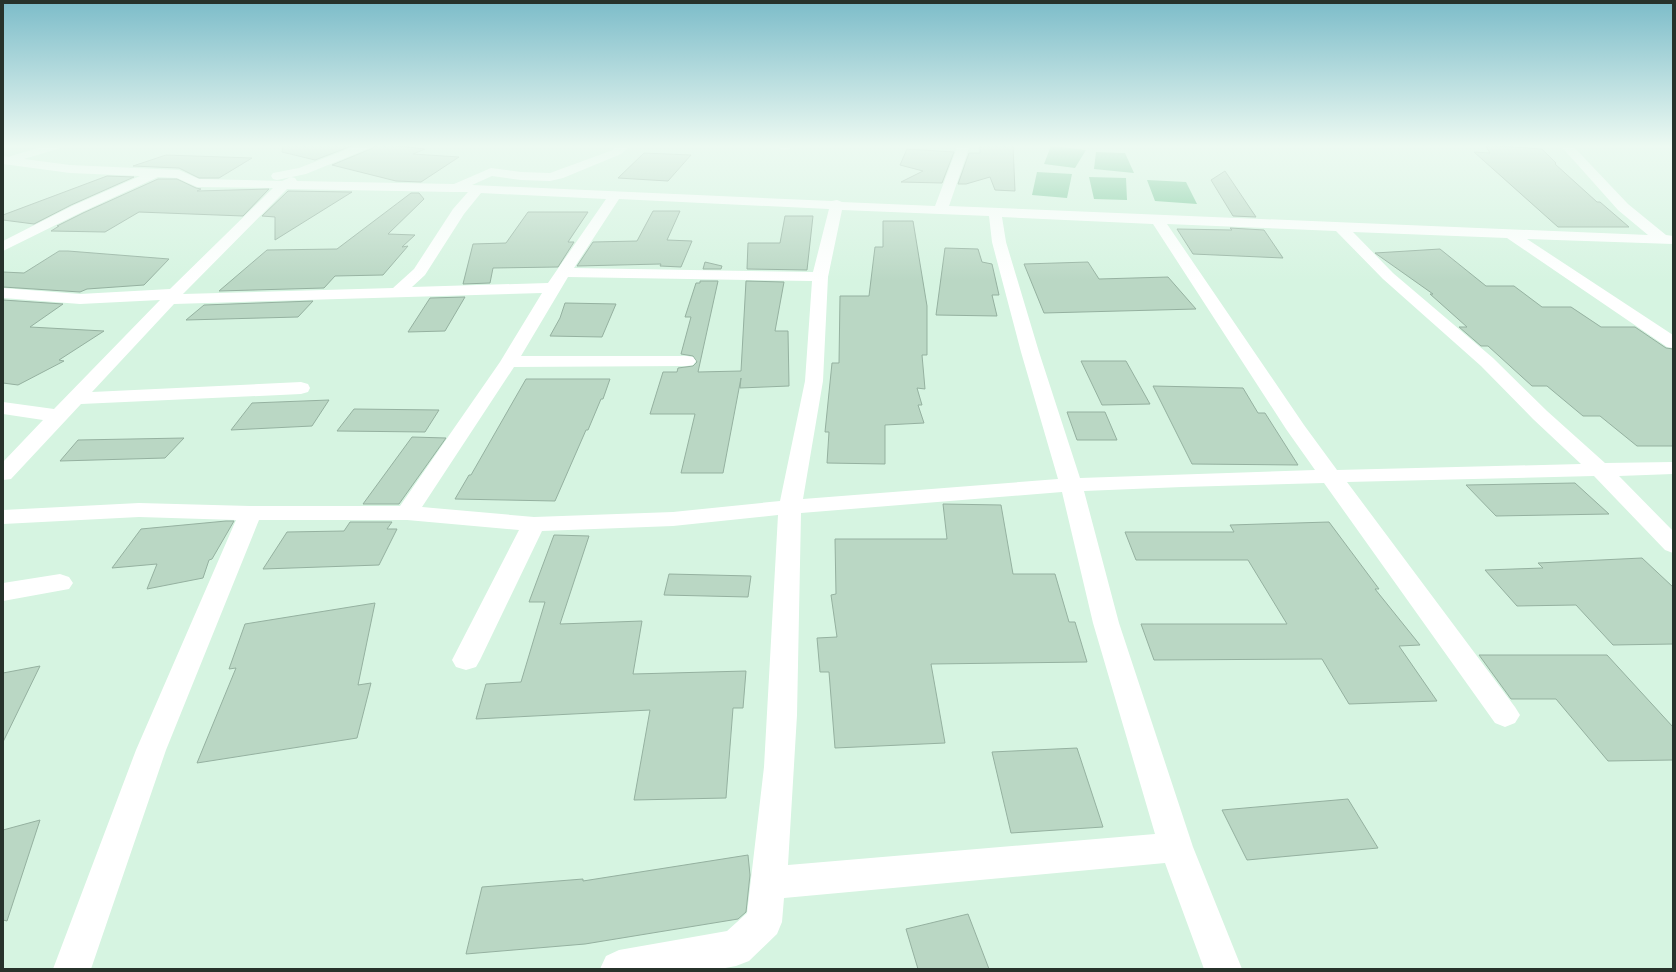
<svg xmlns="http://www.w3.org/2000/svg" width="1676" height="972" viewBox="0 0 1676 972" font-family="'Sofia Sans Condensed',sans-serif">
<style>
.water{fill:#7ac79a}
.building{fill:#bad7c4;stroke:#95b1a0}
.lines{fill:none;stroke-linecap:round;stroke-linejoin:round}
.minor{fill:#fff;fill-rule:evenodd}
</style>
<rect width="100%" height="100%" fill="#d6f4e1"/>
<path class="water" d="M1051 146 1086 150 1075 168 1044 164Z
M1096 152 1125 153 1134 173 1094 169Z
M1037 172 1072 174 1067 198 1032 195Z
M1089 177 1126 178 1127 200 1094 199Z
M1147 180 1186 182 1197 204 1155 201Z"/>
<path class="building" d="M283 145H354L315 160 282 152Z
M375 145H390L425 149 413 154 459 157 421 182 396 181 332 165 373 148Z
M980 145H1013L1015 191 995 190 990 177 966 184H958L969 153H980Z
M1485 145 1542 149 1556 163 1555 164 1597 202H1600L1629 227H1558L1474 152 1490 153Z
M907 149 954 152 942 183 901 182 923 171 900 165Z
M644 153 691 155 668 181 618 178Z
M166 155 252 158 219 178H199L179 168 133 166Z
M1225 171 1256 217 1233 216 1211 180Z
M107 176 134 177 71 205 34 224 3 220V215Z
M158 179H177L196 188 201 189 197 191 269 189 243 216 139 212 105 232 51 231 59 226H57L83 213Z
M288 191 352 192 275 240V217L262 216Z
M411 193H419L424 199 388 234 415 235 402 247 408 246 383 275 335 276 324 288 219 291 267 250 337 249Z
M653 211H680L667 240 692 241 681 267 660 266 661 264 577 266 593 242 637 241Z
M528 212H588L568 242H574L558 267 493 268 490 283 463 284 473 244 506 243Z
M785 216H813L807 270 747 269 748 243H780Z
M883 221H913L927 306V355H922L925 389 917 388 922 405H918L924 423 885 425V464L827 463 829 432H825L832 363H839L840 296H869L875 247H883Z
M1230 228 1264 230 1283 258 1193 254 1177 229 1232 230Z
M945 248 978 249 982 262 992 264 999 295H992L997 316 936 315Z
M1440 249 1486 286H1514L1542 307H1571L1601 327H1635L1666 348 1673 349V446H1637L1600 416H1583L1547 386H1532L1488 346H1481L1459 327H1467L1430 294H1433L1375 253Z
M59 251H68L169 259 144 285 87 289 80 292 3 287V272L24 273Z
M705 262 722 266 721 269H703Z
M1088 262 1099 279 1168 277 1196 309 1044 313 1024 264Z
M700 281H718L698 372 741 371 746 281 784 282 775 331H788L789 386 740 388 741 378 723 473H681L695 414H650L663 372H677L678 368 693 366 697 362 693 356 681 354 691 317H685L696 283H700Z
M465 297 445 331 408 332 430 298Z
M3 300 63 304 30 327 104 331 59 360 64 361 18 385 3 383Z
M313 301 298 317 186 320 204 305Z
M565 303 616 304 602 337 550 336 560 318Z
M1081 361H1126L1150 404 1102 405Z
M526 379H610L603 399H601L588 430H586L555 501 455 499 469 475H471Z
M1153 386 1243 388 1258 413H1265L1298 465 1192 464Z
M329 400 312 426 231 430 252 403Z
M354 409 439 410 425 432 337 431Z
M1067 412H1105L1117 440H1077Z
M412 437 446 438 399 504H363Z
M184 438 165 458 60 461 78 440Z
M1575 483 1609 514 1496 516 1466 485Z
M943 504 1001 505 1013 574H1055L1069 622H1075L1087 662 931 664 945 743 835 748 829 672H820L817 638 837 637 831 595 836 594 835 539H947Z
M226 521H234L212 559 209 560 203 578 147 589 157 564 112 568 141 529Z
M350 522H392L387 529H397L379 565 263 569 287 532 344 531Z
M1329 522 1379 589H1375L1420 645 1399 646 1437 701 1349 704 1322 659 1154 660 1141 624H1287L1248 560H1136L1125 532H1234L1230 525Z
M554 535 589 536 560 624 642 621 633 674 746 671 743 708H733L726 798 634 800 650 710 476 719 486 684 521 682 545 602H529Z
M1642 558 1673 587V644L1613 645 1576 605 1517 606 1485 570 1543 568 1538 563Z
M669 574 751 576 748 597 664 595Z
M375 603 358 685 371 683 357 738 197 763 236 668 229 669 245 624Z
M1479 655H1607L1673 727V760L1608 761 1556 699H1511Z
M40 666 3 742V673Z
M1077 748 1103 827 1011 833 992 752Z
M1348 799 1378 848 1247 860 1222 810Z
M40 820 7 921 3 920V830Z
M748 855 750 875 746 912 738 919 585 944 466 954 482 887 583 879V881Z
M968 914 989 969H918L906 929Z"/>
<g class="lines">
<path class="minor" d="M48 145H66L64 147 24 159 70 165 179 170 199 179 282 181 291 177 295 178 297 181 454 184 491 168 521 172 550 173 613 150 618 145H631L621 154 563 178 550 181 521 180 492 176 472 185 832 201 837 200 842 202 935 206 958 145H970L949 206 1648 235 1618 210 1560 145H1572L1628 204 1666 235 1673 236V244L1527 239 1673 335V348L1667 347 1507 238 1353 232 1393 273 1493 358 1547 411 1605 463 1673 462V474L1619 476 1673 531V553L1665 550 1594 476 1347 482 1515 707 1520 715 1515 723 1505 727 1495 723 1324 483 1182 487 1084 491 1119 623 1193 847 1242 969H1204L1165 863 784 898 782 922 777 934 749 961 736 966 720 969H600L606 956 619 950 727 931 747 913 764 767 778 515 673 526 542 531 480 660 476 667 466 670 456 667 452 660 519 530 407 520H259L166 750 91 969H53L136 750 236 520 139 517 3 524V510L139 503 250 506H400L500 362 542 293 174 304 92 392 301 382 308 384 310 388 308 392 301 394 81 404 11 479 3 480V462L43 420 3 414V402L54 409 160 300 80 304 3 298V288L80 294 170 289 273 188 197 187 177 178 158 177 82 212 3 251V241L72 206 140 176 70 173 3 164V156L10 157 11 156ZM287 189 454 192H468L453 209 414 269 393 288 183 294ZM481 193 606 199 548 283 412 287 425 275 464 214ZM619 199 829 209 813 272 574 268ZM842 210 989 216 992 242 1021 352 1058 479 803 499 823 381 828 277ZM1002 217 1153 224 1286 429 1315 470 1080 478 1039 352 1006 242ZM1167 224 1336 231 1383 279 1481 366 1533 419 1581 464 1337 470 1304 425ZM568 277 812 281 805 381 780 501 673 512 534 517 422 507 514 367 687 366 693 365 696 361 693 357 687 356H521ZM1062 492 1093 623 1155 834 788 865 797 715 801 513Z
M358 145H374L372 147 306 174 277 180 273 179 271 176 273 173 299 168Z
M780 145H794C790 150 785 151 780 149L778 147Z
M60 574 69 577 73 583 69 589 3 601V583Z"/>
</g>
<linearGradient id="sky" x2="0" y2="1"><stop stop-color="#7cbcc9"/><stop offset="0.52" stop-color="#edfaf2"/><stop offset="1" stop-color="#edfaf2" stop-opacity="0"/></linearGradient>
<rect width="1676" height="281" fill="url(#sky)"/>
<rect width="1676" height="972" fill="none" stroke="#27322b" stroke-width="8"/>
</svg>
